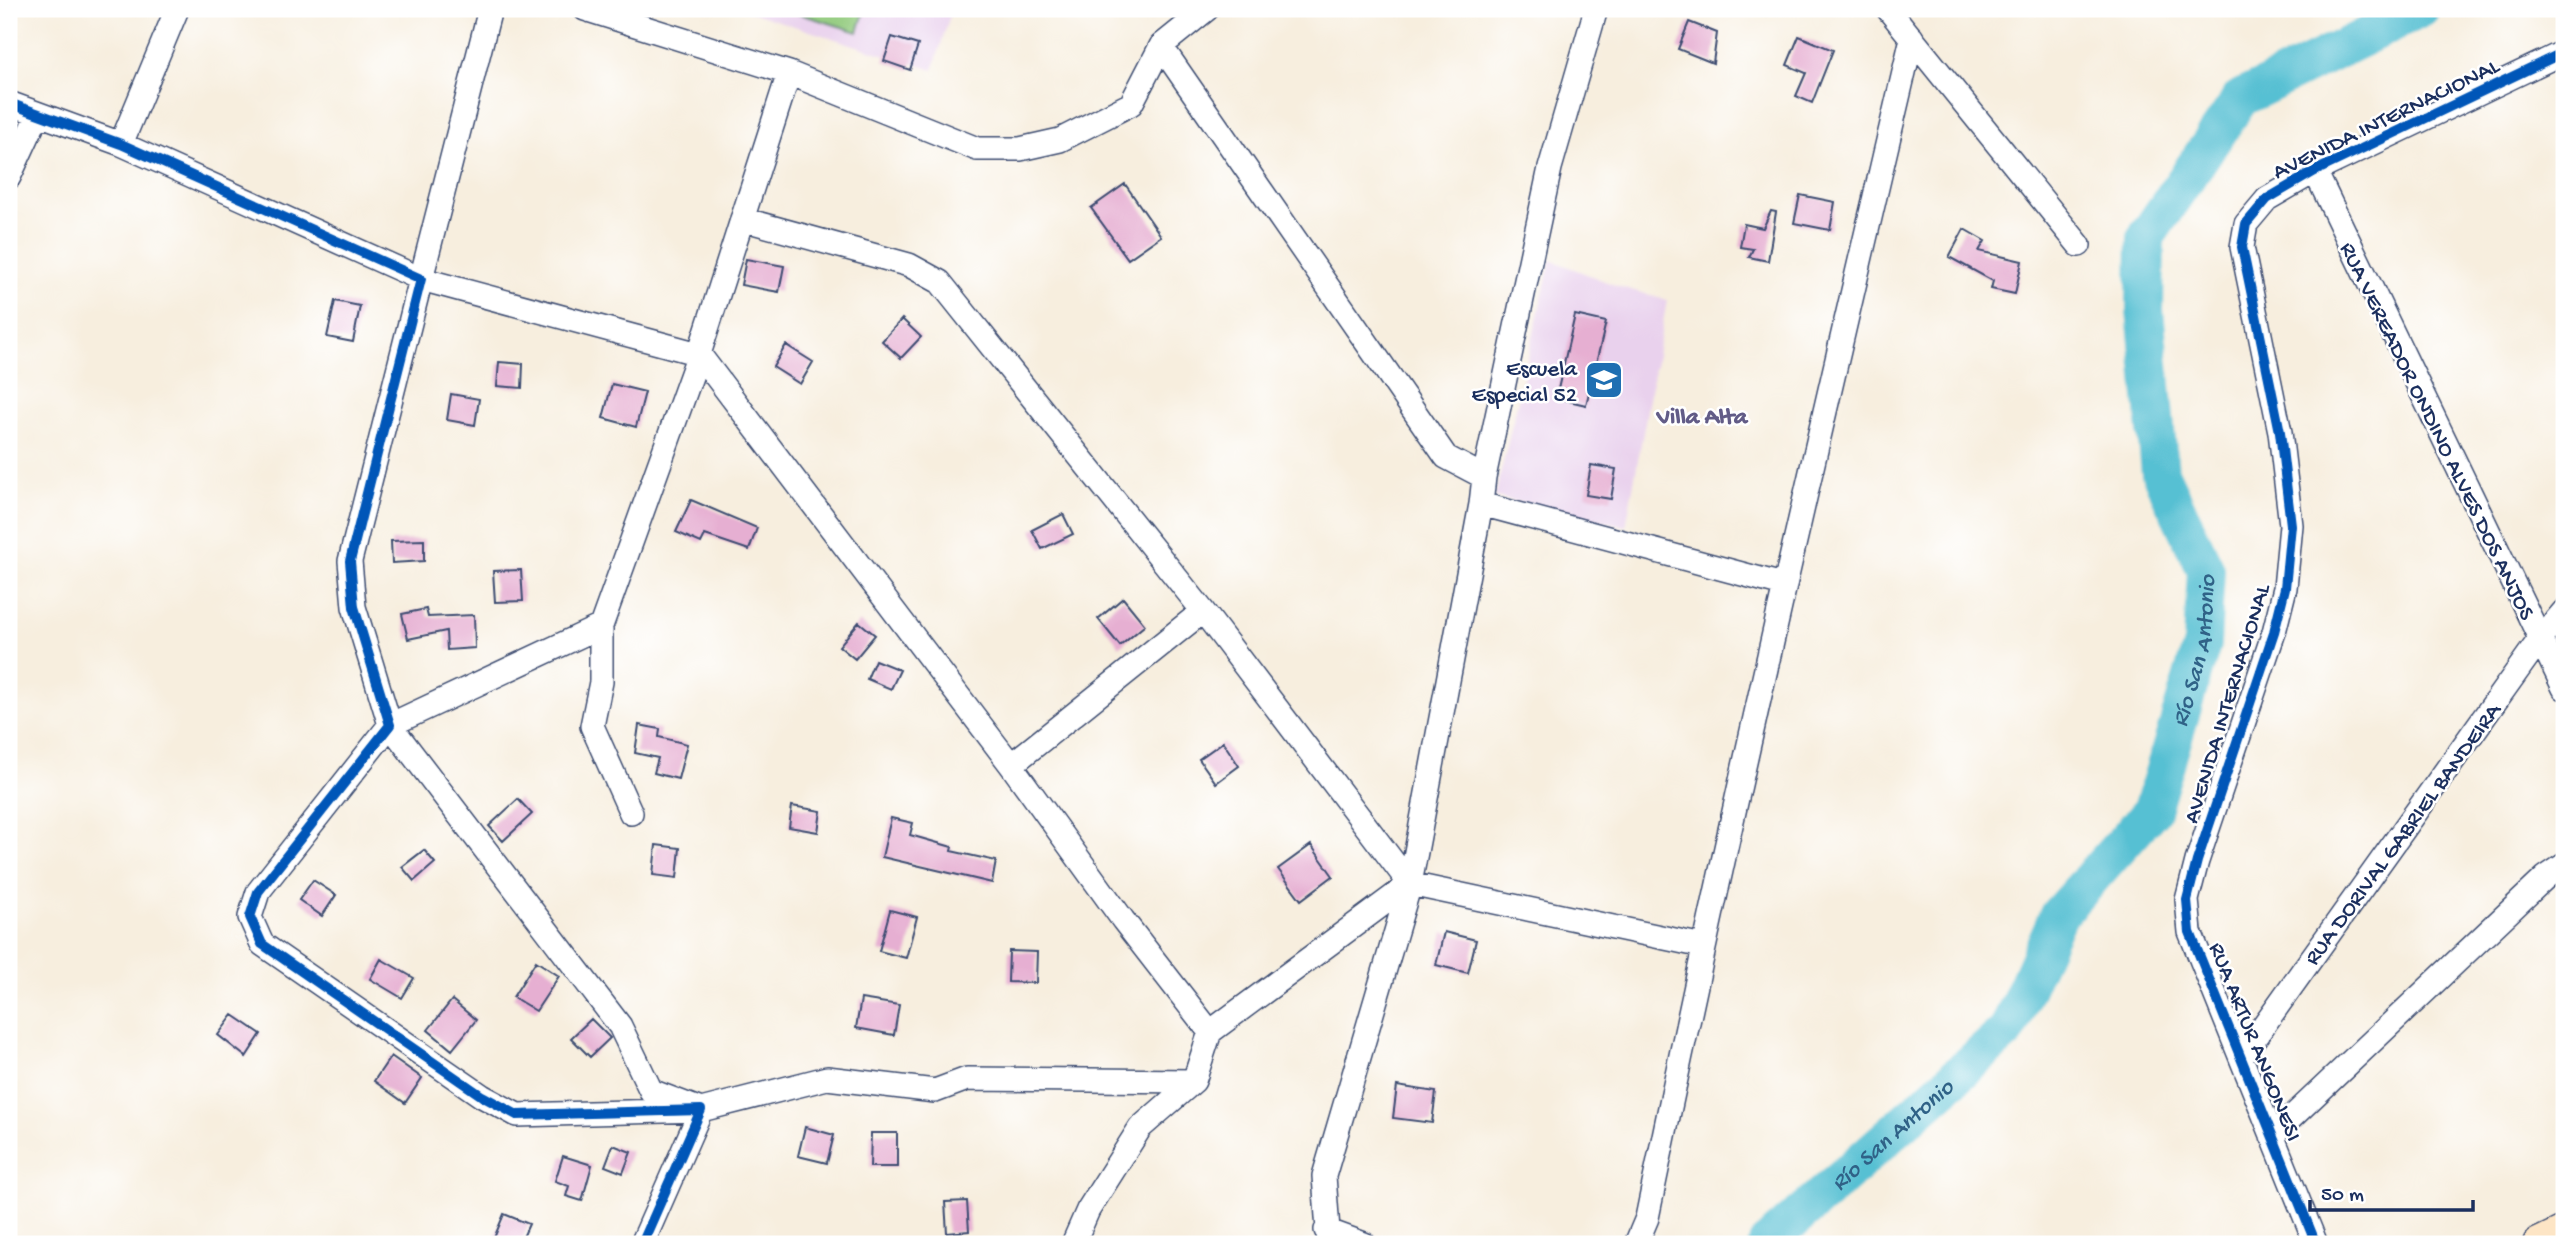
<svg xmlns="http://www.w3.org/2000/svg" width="2573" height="1253" viewBox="0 0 2573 1253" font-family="'Gochi Hand',sans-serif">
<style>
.built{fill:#e9d1ed}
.green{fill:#92ca7d;stroke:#567c6e;stroke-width:2}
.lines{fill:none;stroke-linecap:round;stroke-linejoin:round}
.river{stroke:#57c0d3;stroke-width:38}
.building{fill:#e6afd2}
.minor-casing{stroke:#3c4c71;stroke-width:26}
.secondary-casing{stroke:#3c4c71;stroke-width:35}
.minor{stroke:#fff;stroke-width:23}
.secondary{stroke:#fde5c5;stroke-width:32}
.cycleway-casing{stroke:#fff;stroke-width:15}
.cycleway{stroke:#0057b8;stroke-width:10}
.labels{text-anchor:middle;stroke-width:5;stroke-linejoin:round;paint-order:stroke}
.street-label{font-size:23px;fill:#1b2f5e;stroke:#fff}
.poi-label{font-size:23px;fill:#1b2f5e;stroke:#fff;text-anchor:end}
.neighbourhood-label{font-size:24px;font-weight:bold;fill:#625c87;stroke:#fff}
.water-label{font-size:24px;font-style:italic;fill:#306287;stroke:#fff}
</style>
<rect width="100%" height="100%" fill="#fff"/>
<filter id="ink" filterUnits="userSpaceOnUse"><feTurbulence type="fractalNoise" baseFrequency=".0143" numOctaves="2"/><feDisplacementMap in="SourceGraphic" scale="14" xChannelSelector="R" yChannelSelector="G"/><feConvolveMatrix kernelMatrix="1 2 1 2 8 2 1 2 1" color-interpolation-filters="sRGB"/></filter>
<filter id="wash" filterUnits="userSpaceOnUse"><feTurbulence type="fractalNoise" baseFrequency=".00686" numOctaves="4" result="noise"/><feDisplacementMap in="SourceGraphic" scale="28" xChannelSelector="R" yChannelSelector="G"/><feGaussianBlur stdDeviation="1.57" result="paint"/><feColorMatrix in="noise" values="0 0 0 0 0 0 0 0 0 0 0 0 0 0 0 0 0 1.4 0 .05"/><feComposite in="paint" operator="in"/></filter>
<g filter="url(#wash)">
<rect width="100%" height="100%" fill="#f7eede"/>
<path class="built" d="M741 9H952L933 70Z
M1551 260 1617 286 1667 300 1626 526 1495 497Z"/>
<path class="green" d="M784 9H865L858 32Z"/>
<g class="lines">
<path class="river" id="s1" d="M1767 1244 2007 1031 2058 915 2152 810 2202 644 2206 570 2160 473 2145 310 2146 237 2241 98 2421 9"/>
</g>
<g id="blocks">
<path class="building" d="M1689 22 1717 33 1713 63 1678 49Z
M1799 36 1833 50 1812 103 1796 96 1806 73 1787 65Z
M892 37 918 45 910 70 884 61Z
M1125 184 1161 236 1128 259 1091 208Z
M1800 195 1835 202 1830 230 1794 223Z
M1771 211 1776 212 1768 261 1749 257 1753 249 1740 247 1744 224 1763 228Z
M1964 229 1985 241 1979 251 2022 261 2015 294 1991 289 1993 281 1949 257Z
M746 259 784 266 779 292 741 285Z
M335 301 360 306 353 342 327 337Z
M1575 315 1606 322 1586 405 1556 398Z
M902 319 921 337 901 358 882 341Z
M786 345 813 362 800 384 773 367Z
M499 362 523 364 522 388 497 386Z
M612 384 645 392 636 427 603 418Z
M451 394 479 399 475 425 447 420Z
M1591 465 1616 469 1611 499 1586 495Z
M691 500 757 528 749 550 705 535 701 543 676 532Z
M1063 514 1073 534 1042 549 1032 530Z
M424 540V561L392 563 391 541Z
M521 570 523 601 495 602 493 571Z
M1123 598 1145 625 1120 646 1098 619Z
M426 609 428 617 474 615 475 648 447 650 446 631 408 639 402 614Z
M859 622 875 635 855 659 839 646Z
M875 660 900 670 891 689 867 679Z
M639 725 660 729 659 737 687 744 678 779 654 773 658 758 635 753Z
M1223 742 1239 766 1216 783 1199 759Z
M518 799 532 814 503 841 489 826Z
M792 806 821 811 818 832 789 827Z
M891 818 913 823 910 835 952 847 951 851 996 861 992 883 882 857Z
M656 845 680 848 677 878 653 875Z
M1311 845 1333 876 1301 900 1278 869Z
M424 850 435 863 414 881 402 867Z
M313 880 336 895 322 916 299 900Z
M890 910 917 917 906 958 879 951Z
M1444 932 1476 940 1468 973 1436 965Z
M1009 951 1037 952 1036 983 1008 982Z
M381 959 414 978 402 998 370 979Z
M536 961 559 976 536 1011 513 997Z
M861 999 899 1005 894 1035 856 1028Z
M452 1000 476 1020 452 1050 428 1030Z
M233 1015 261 1034 246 1057 218 1035Z
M591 1019 610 1038 590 1057 571 1038Z
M391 1056 422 1078 405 1103 374 1081Z
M1397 1086 1436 1092 1432 1123 1393 1118Z
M805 1127 834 1135 827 1163 798 1156Z
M871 1133H897V1167H870Z
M613 1145 631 1152 623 1173 605 1166Z
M563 1156 592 1165 582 1201 566 1196 569 1186 555 1181Z
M967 1201 969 1231 947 1233 945 1202Z
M504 1214 529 1224 520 1244H509L494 1238Z"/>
</g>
</g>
<g filter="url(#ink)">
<use href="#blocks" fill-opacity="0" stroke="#3c4c71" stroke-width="2"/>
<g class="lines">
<defs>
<path id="minor" d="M490 9 421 279 699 354 1011 765 1123 920 1210 1032
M585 9 789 73 977 149H1020L1060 140 1131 104 1161 46 1207 9
M1888 9 2079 245
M1161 46 1446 457 1484 477
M9 103 121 144 421 279 350 561 354 607 390 725 258 892 250 917 262 944 482 1096 517 1115 701 1110 642 1244
M121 144 177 9
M2315 171 2564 688
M9 177 38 114
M742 219 909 265 940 282 1203 611 1410 884
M1481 504 1783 585
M601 626 390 725 620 1026 651 1091 701 1110 827 1078 935 1091 967 1079 1194 1081
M1011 765 1203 611
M631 813 592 726 601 682V626L699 354 789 73
M2241 1057 2540 639 2564 611
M2272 1136 2546 877 2564 865
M1326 1230 1364 1244
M1073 1244 1088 1210 1140 1128 1194 1081 1210 1032 1410 884 1703 946
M1329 1244 1324 1176 1410 884 1481 504 1484 477 1550 168 1596 9
M1636 1244 1647 1218C1728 823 1820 431 1912 38
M2316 1244 2190 932 2187 900 2197 861 2274 632 2285 588 2291 525 2280 432 2242 247 2246 224 2267 199 2315 171 2564 52"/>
<path id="secondary" d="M2539 1244 2564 1232"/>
</defs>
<use href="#minor" class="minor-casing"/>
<use href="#secondary" class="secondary-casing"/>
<use href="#minor" class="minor"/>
<use href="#secondary" class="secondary"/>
<defs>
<path id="cycleway" d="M9 103 121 144 421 279 350 561 354 607 390 725 258 892 250 917 262 944 482 1096 517 1115 701 1110 642 1244
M2316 1244 2190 932 2187 900 2197 861 2274 632 2285 588 2291 525 2280 432 2242 247 2246 224 2267 199 2315 171 2564 52"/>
</defs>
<use href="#cycleway" class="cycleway-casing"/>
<use href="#cycleway" class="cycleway"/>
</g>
</g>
<defs>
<symbol id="school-square" viewBox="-11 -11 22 22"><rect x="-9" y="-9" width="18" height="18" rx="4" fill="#1f6fb2" stroke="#fff"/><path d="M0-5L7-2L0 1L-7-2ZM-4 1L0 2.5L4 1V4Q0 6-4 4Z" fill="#fff"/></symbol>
</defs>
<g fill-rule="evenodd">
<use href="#school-square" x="1582" y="358" width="44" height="44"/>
</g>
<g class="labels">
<g class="street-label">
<text transform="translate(2385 117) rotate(-26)" y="8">AVENIDA INTERNACIONAL</text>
<text transform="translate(2439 430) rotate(64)" y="8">RUA VEREADOR ONDINO ALVES DOS ANJOS</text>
<text transform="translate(2225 703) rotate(-73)" y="8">AVENIDA INTERNACIONAL</text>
<text transform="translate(2401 833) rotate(-54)" y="8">RUA DORIVAL GABRIEL BANDEIRA</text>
<text transform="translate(2257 1041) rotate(68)" y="8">RUA ARTUR ANGONESI</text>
</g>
<g class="poi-label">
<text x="1577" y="375">Escuela<tspan x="1577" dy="26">Especial 52</tspan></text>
</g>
<g class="neighbourhood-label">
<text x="1702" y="423">Villa Alta</text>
</g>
<g class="water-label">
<text dy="8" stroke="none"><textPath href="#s1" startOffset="754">Río San Antonio</textPath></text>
<text dy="8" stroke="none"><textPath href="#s1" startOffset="166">Río San Antonio</textPath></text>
</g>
</g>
<rect width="2573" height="1253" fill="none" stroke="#fff" stroke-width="35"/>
<path d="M2310 1200v10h163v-10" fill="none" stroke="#1b2f5e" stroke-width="3.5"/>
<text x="2321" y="1200" font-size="21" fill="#1b2f5e" stroke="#ffffff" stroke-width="5" paint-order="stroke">50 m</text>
</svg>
